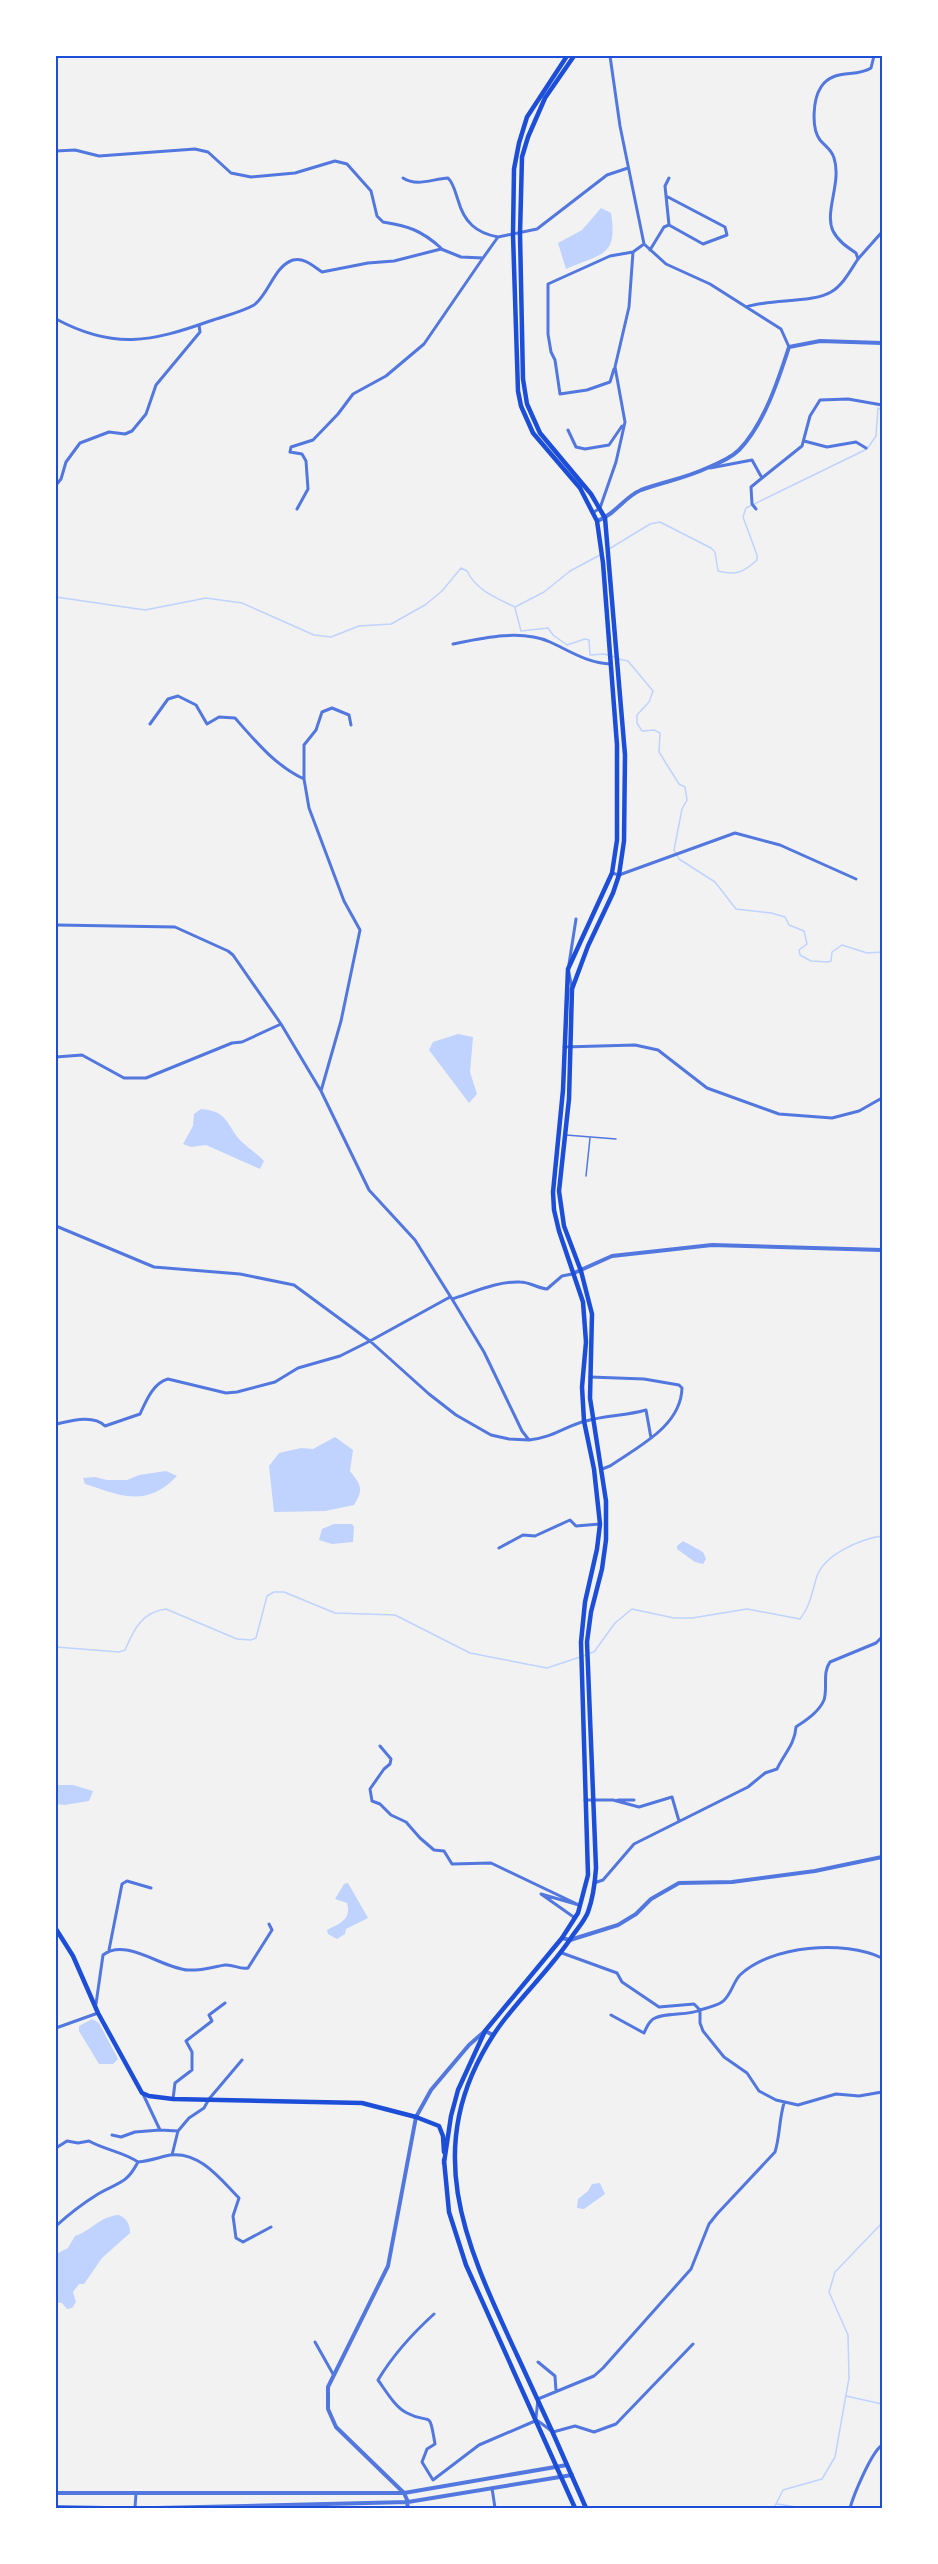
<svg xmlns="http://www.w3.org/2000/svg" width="938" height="2564" viewBox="0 0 938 2564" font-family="'Libre Baskerville',serif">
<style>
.water{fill:#bfd3fe}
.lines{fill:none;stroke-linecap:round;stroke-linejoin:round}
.stream{stroke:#bfd3fe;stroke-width:1.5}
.service{stroke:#5277de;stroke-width:1.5}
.minor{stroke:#5277de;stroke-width:3}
.tertiary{stroke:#5277de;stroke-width:4}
.primary{stroke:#1d4ed8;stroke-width:4.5}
.neatline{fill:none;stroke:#1d4ed8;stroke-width:2}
</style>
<rect width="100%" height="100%" fill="#f2f2f2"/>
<path class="water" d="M601 208 611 213C618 257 602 253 566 269L558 243 582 230Z
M458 1034 473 1037 470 1072 477 1094 469 1103 429 1050 433 1042Z
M201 1109C227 1111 226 1123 239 1139 246 1147 257 1153 264 1161L260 1169 206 1145 191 1147 183 1144 193 1126 194 1114Z
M335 1437 353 1450 350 1471C361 1485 364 1489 354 1505L325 1511 274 1512 269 1466 279 1453 301 1448 313 1449Z
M166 1471 177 1476C146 1508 122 1496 85 1484L83 1478 95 1477 107 1480H127L139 1475Z
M334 1524H352L354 1527 353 1542 332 1544 319 1540 322 1529Z
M683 1541 703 1552 706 1559 703 1564 695 1562 677 1549V1546Z
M56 1785H73L93 1791 89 1801 64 1805 56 1804Z
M348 1883 368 1918 346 1929 345 1934 337 1939 328 1934 327 1930C339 1924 352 1920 347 1903L335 1899 344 1884Z
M92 2019 99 2023 118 2059 113 2064H99L79 2031V2026Z
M600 2183 605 2194 584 2209 577 2208 578 2199 588 2191 592 2184Z
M119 2215C127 2219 130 2224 130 2233L102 2258 84 2284H79L73 2292 76 2302 72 2308 67 2309 62 2303 56 2302V2254L68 2248 75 2236C91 2231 100 2216 119 2215Z"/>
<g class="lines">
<path class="stream" d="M609 549 650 524 660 522 711 548 715 552 718 571C736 576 744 572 757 560V555L743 517 746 508 867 449 876 436 878 408 882 410
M56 597 145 610 206 598 242 603 314 635 331 637 359 626 391 624 425 605 442 591 461 568 467 571C476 590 496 598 515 607L544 592 570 571 600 555
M515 608 521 631 548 628 553 635 567 645 585 639 589 640 590 655 604 654 615 657
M619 659 628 661 653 691 649 702 637 715V723L642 731 654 730 660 733 659 752 679 784 685 787 687 800 682 809 674 850 679 859 715 882 736 909 771 913 785 917 789 925 804 931 807 944 799 950 800 955 811 961 828 962 831 961 832 952 842 945 867 953 882 952
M56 1647 119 1652 125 1650C134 1629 142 1612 166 1609L237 1639 251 1640 256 1638 267 1596 274 1592H284L335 1613 395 1615 470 1653 547 1668 586 1655
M590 1653 594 1652 615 1623 632 1609 674 1618H692L747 1609 800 1619C811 1605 812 1591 817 1576 825 1554 861 1539 882 1536
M846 2396 882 2404
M777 2504 803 2508
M774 2508 783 2490 822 2479 835 2457 849 2378 848 2335 829 2292 835 2272 882 2223"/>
<path class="service" d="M566 1135 616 1139
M586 1176 590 1138"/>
<path class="minor" d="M610 56 620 126 644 244 666 264 710 284 781 329 789 347
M56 151 75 150 99 156 195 149 208 152 231 173 251 177 295 173 335 161 347 164 371 191 377 216 383 222C408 226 421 230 441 248
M403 178C417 187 432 179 448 178 454 184 455 192 458 200 464 222 476 233 498 237
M666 196 725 227 727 235 703 244 669 225
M650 250 664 227 669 225 665 186 669 178
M858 259 882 232
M746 307C770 299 813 303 831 292 843 285 850 271 858 259L856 253C847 247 838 241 833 231 824 212 842 182 834 158 832 150 825 146 820 140 811 128 813 99 821 87 833 68 856 78 871 68L874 56
M56 319C114 350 151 342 210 321 224 316 242 312 254 305 269 294 274 266 293 260 304 257 313 266 322 272L368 263 394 261 441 249 461 257 483 258 498 237 537 229 607 175 628 168
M614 369 610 382 587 390 560 394 555 360 551 352 548 334V284L610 256 633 252
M568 430 576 447 585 449 609 445 622 426
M804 441 827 447 856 442 866 448
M710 468 752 460 762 478 802 446 810 416 820 400 848 399 882 405
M56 485 61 479 66 462 80 443 109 432 125 434 132 431 146 414 156 385 200 332 199 325
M297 509 308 489 306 461 302 454 290 452 291 447 313 440 338 414 353 394 386 376 424 344 483 258
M756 509 752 504 751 487 762 478
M594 512 600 508 616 462 625 422 615 367 629 307 633 252 644 244
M453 644C482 638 521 629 550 642 570 651 587 663 611 664
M150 724 168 699 178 696 196 705 207 724 219 717 235 718C256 742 276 766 304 779L309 808 344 901 360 930 341 1021 321 1091
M304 779V745L316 730 322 712 332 708 349 715 351 725
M612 873 619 875 735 833 780 845 856 879
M56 925 175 927 228 951 233 955 281 1024 321 1091 369 1190 415 1240 452 1299 484 1352 522 1431 529 1440C552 1438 565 1426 586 1421 606 1415 625 1416 646 1410L651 1438
M569 964 576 919
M569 973 572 988
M564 1047 635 1045 658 1050 707 1088 779 1114 832 1118 859 1111 882 1098
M56 1057 82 1055 124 1078H146L232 1043 242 1042 281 1024
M56 1226 154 1267 240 1274 294 1285 370 1341 429 1394 456 1415 491 1435 509 1439 529 1440
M452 1299C474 1292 498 1281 520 1282 530 1282 537 1288 547 1289L562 1276 572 1274
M590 1377 644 1379 679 1385 682 1388C681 1426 639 1446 610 1466L602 1469
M56 1424C70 1421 93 1414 105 1426L140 1414C146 1401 153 1383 168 1379L226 1393 237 1392 275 1382 298 1368 340 1356 370 1341 450 1297
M499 1548 523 1535 535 1536 570 1520 576 1526 600 1524
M380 1746 391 1759 390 1764 384 1769 370 1789 372 1801 380 1804 391 1815 406 1822 420 1838 434 1850 444 1851 452 1864 491 1863 579 1905 541 1894 575 1918
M585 1800H613L639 1807 672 1797 679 1821
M618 1800H634
M594 1883 603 1880 634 1844 748 1787 765 1773 777 1769C784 1754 795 1744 796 1727 806 1720 819 1712 824 1700 828 1687 822 1673 830 1662L876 1643 882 1637
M109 1950 122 1884 127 1881 151 1888
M562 1953 617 1973 622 1982 659 2007 694 2004 700 2010
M882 1958C844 1940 772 1945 740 1975 733 1982 731 1996 722 2002 716 2006 707 2008 700 2010V2023L703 2031 724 2057 747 2073 759 2091 776 2100 798 2105 836 2094 859 2096 882 2092
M96 2004 103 1955C126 1937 163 1969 188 1970 202 1971 212 1967 225 1965 233 1964 240 1970 248 1968L272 1930 269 1924
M611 2015 644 2033C646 2029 648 2023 652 2020 660 2012 689 2016 700 2010
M56 2028 98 2013
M143 2094 160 2130 178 2131 189 2118 204 2108 209 2099 242 2060
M173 2099 175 2083 192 2070V2052L186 2041 212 2021 209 2015 225 2003
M112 2135 121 2137 135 2132 160 2130
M56 2148 67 2141 78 2143 89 2141C105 2150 124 2152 138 2162 150 2161 160 2157 170 2155 200 2151 221 2180 239 2198L233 2216 236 2238 243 2242 271 2227
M172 2155 178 2131
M56 2226C69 2214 82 2204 98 2194 118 2182 126 2185 138 2162
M434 2314C412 2334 393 2355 378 2380 386 2391 395 2407 407 2413 431 2426 429 2407 435 2444L427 2449 422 2462 433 2480 479 2445 535 2421
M315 2342 333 2374
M538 2362 555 2376 556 2391
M536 2418 538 2399 594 2376 603 2368 691 2269 709 2224 717 2214 775 2152C780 2136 779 2120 784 2103
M538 2421 553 2432 575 2426 594 2432 616 2424 693 2344
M492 2488 495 2508
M135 2508 136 2493
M850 2508C854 2494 871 2453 882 2445"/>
<path class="tertiary" d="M597 521C615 515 624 497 641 490 663 482 686 478 707 468 717 464 732 457 739 450 764 424 778 381 789 347L820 341 882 343
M574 1273 612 1256 712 1245 882 1250
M562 1938 570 1940 618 1925 636 1914 651 1899 679 1883 732 1882 815 1871 882 1857
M56 2493H404L567 2465
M56 2507 105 2508
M157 2508 408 2502 572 2475
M407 2508 408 2502 404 2493 336 2427 328 2409V2387L388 2266 416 2117 431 2090 469 2045 485 2031 493 2035"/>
<path class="primary" d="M574 56 545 98 528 137 522 157 520 234 523 379 527 404 540 433 591 494 605 518 625 755 624 841 619 875 613 893 588 946 572 989 569 1099 559 1191 564 1226 581 1271 592 1314 590 1398 606 1501V1540L602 1569 591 1612 587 1642 596 1868C595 1883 593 1898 588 1912 585 1920 578 1928 573 1935 550 1971 517 1999 494 2034 419 2149 466 2245 517 2355 541 2406 564 2457 586 2508
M56 1929 73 1956 98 2013 142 2093 149 2096 173 2099 362 2103 416 2117 439 2126 443 2136 444 2152
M444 2160 449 2212 466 2265 575 2508
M444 2163 451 2116 458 2090 485 2031 562 1938 578 1913 588 1875 581 1642 585 1602 597 1549 600 1524 594 1469 584 1421 582 1387 586 1342 583 1302 559 1231 554 1210 553 1192 563 1090 568 969 612 873 617 840V745L603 563 597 521 580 488 533 433 521 406 518 391 513 235 514 169 519 143 527 117 567 56"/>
</g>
<rect width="938" height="2564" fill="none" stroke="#ffffff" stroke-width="114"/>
<rect x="57" y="57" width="824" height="2450" class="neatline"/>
</svg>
